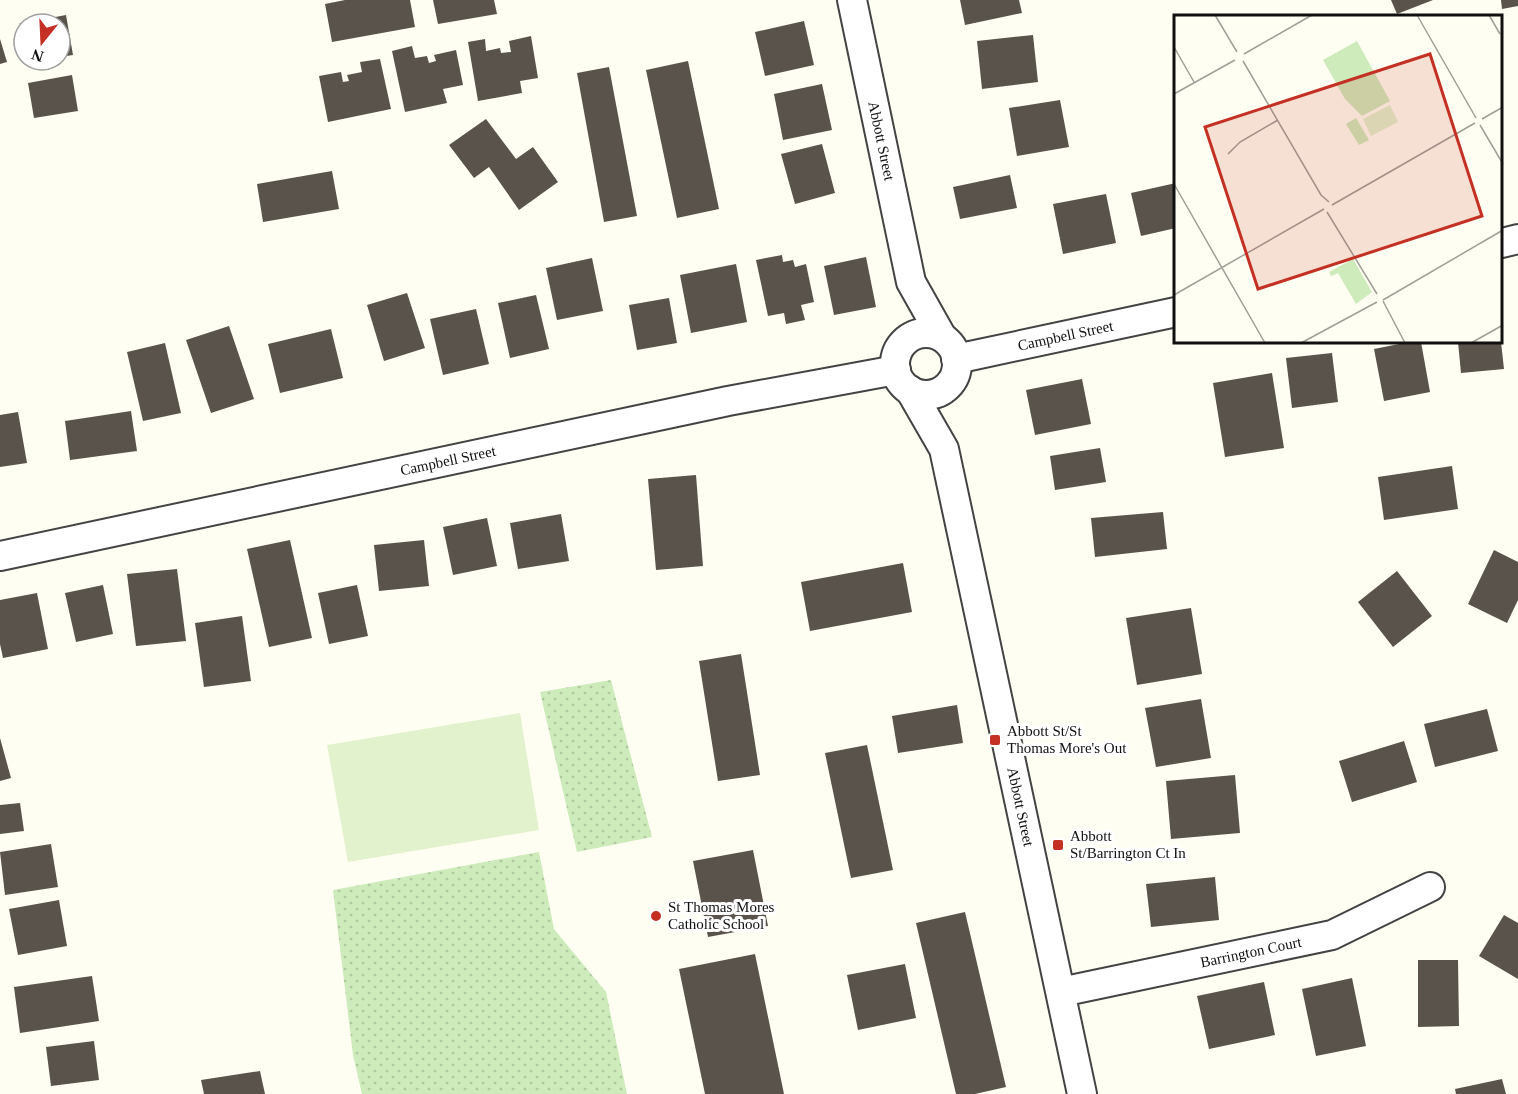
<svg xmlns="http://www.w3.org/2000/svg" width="1518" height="1094" viewBox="0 0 1518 1094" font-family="'Times New Roman',serif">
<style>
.park{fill:url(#park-dots)}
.pitch{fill:#e1f2cd}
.building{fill:#59534c}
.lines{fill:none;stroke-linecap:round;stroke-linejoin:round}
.street-casing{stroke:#434343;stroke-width:32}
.street{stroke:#fff;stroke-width:28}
.poi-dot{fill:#c43024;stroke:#fff;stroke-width:2}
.labels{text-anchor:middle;stroke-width:6;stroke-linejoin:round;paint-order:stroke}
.street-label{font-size:15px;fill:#101010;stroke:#fff}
.poi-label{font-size:15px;fill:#101010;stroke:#fff;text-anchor:start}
.inset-road{fill:none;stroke:#9f9f98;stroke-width:1.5}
.view{fill:#c43024;fill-opacity:0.15;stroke:#c43024;stroke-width:3}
.inset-edge{fill:none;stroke:#101010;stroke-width:3}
</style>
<defs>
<pattern id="park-dots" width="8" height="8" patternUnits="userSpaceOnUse" patternTransform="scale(1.5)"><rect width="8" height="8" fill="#ceebbb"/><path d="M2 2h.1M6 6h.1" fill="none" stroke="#b0c8a0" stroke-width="1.8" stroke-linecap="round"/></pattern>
</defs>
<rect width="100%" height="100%" fill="#fffef3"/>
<path class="park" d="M611 680 652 837 577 852 540 692Z
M539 852 554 929 606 992 627 1094H362L353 1055 333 890Z"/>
<path class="pitch" d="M520 713 539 830 348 862 327 745Z"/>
<path class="building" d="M345 0H410L415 27 332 42 325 4Z
M433 0H494L497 14 438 24Z
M960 0H1019L1022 13 965 25Z
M1391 0H1433L1397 14Z
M1501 0H1518V6L1502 9Z
M66 15 73 55 60 57V24H18Z
M804 21 814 65 765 76 755 32Z
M1033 35 1038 82 982 89 977 41Z
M531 36 538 78 520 81 522 93 478 101 468 42 485 39 486 51 500 48 501 53 511 52 509 41Z
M0 39 7 62 0 64Z
M412 46 415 58 427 56 429 63 436 61 434 55 456 50 463 85 443 89 447 103 405 112 392 51Z
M380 59 391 109 328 122 319 76 341 72 343 82 349 81 347 75 362 72 360 62Z
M688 61 719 209 677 218 646 70Z
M609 67 637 216 604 222 577 73Z
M72 75 78 111 34 118 28 83Z
M822 84 832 130 783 140 774 94Z
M1060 100 1069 147 1017 156 1009 108Z
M486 119 516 159 533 147 558 182 519 210 489 167 474 178 449 145Z
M822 144 835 193 795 204 781 154Z
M332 171 339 209 263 222 257 184Z
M1010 175 1017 208 960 219 953 187Z
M1176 183V228L1141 236 1131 193Z
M1106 194 1116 243 1063 254 1053 204Z
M782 255 783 262 793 260 795 267 806 264 814 302 801 305 805 320 786 324 784 313 768 316 756 260Z
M866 257 876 307 834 315 824 266Z
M592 258 603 311 557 320 546 268Z
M736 264 747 322 691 333 680 275Z
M407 293 425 348 384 361 367 305Z
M536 295 549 349 510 358 498 303Z
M669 298 677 343 637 350 629 305Z
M476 309 489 364 443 375 430 319Z
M229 326 254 399 211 413 186 340Z
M331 329 343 378 280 393 268 344Z
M1409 342H1421L1430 392 1384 401 1374 349Z
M1458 342H1501L1504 369 1461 373Z
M165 343 181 413 143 421 127 352Z
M1332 353 1338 402 1292 408 1286 358Z
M1272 373 1284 448 1225 457 1213 383Z
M1082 379 1091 424 1035 435 1026 390Z
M131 411 137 451 70 460 65 421Z
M18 412 27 463 0 467V415Z
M1100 448 1106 482 1055 490 1050 456Z
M1452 466 1458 509 1384 520 1378 477Z
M696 475 703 566 656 570 648 479Z
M1163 512 1167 549 1095 557 1091 518Z
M561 514 569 561 518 569 510 523Z
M487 518 497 566 453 575 443 527Z
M290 540 312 638 269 647 247 549Z
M424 540 429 586 379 591 374 545Z
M1494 550 1518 562V600L1507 623 1468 604Z
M903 563 912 612 810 631 801 582Z
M177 569 186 641 136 646 127 574Z
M1397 571 1432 616 1393 647 1358 602Z
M103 585 113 634 76 642 65 593Z
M357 585 368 636 329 644 318 593Z
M37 593 48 649 3 658 0 644V600Z
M1191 608 1202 674 1137 685 1126 618Z
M242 616 251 681 204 687 195 623Z
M741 654 760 775 718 781 699 661Z
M1201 699 1211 758 1156 767 1145 708Z
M957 705 963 743 898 753 892 716Z
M1487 709 1498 751 1435 767 1424 724Z
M0 738 11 778 0 781Z
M1404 741 1417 782 1352 802 1339 761Z
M867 745 893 870 851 878 825 753Z
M1235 775 1240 833 1171 839 1166 781Z
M20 803 24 831 0 834V805Z
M51 844 58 887 5 895 0 852Z
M753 850 768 926 708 937 693 861Z
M1215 877 1219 920 1151 927 1146 884Z
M59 900 67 946 18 955 9 909Z
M965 912 1006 1087 975 1094H956L916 923Z
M1504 915 1518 923V979L1479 956Z
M755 954 784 1094H705L679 969Z
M1418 960H1458L1459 1026 1418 1027Z
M905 964 916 1018 858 1030 847 975Z
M92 976 99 1021 20 1033 14 987Z
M1352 978 1366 1046 1316 1056 1302 989Z
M1264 982 1275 1035 1209 1049 1197 996Z
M94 1041 99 1080 51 1086 46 1047Z
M260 1071 265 1094H204L201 1080Z
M1502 1079 1506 1094H1456L1455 1089Z"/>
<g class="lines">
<defs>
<g id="street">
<path id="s1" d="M852 0 911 282 942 337"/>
<path d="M1502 243 1518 239"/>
<circle cx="926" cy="364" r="31"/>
<path id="s2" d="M956 359 1176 312"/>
<path id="s3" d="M910 390 944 449 1082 1094"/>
<path id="s4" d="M0 556 728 401 896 370"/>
<path id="s5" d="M1061 992 1332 935 1430 887"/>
</g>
</defs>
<use href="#street" class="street-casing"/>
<use href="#street" class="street"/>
</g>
<g class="poi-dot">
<rect x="989" y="734" width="12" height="12" rx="3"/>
<rect x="1052" y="839" width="12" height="12" rx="3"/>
<circle cx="656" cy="916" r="6"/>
</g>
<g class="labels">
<g class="street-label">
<text dy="5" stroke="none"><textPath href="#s1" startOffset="144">Abbott Street</textPath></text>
<text dy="5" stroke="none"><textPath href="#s2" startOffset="112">Campbell Street</textPath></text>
<text dy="5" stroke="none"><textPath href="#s4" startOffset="458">Campbell Street</textPath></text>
<text dy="5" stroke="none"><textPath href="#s3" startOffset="434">Abbott Street</textPath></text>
<text dy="5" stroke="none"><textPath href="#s5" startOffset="194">Barrington Court</textPath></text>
</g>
<g class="poi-label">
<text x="1007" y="736">Abbott St/St<tspan x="1007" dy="17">Thomas More's Out</tspan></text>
<text x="1070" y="841">Abbott<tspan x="1070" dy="17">St/Barrington Ct In</tspan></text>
<text x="668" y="912">St Thomas Mores<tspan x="668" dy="17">Catholic School</tspan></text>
</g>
</g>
<g transform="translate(1174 15)">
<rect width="328" height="328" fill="#fffef3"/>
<path d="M179 244 198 277 182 289 164 258 157 261 155 257Z" fill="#ceebbb"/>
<path d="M183 26 216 86 188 101 171 84 149 45ZM182 103 195 125 185 130 172 109Z" fill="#ceebbb"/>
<path d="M216 90 224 107 197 121 189 104Z" fill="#e1f2cd"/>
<path class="inset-road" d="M41 0 63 37M243 0 302 103M315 0 326 19M0 32 20 67M70 39 138 0M69 46 147 180 155 187M0 79 61 45M308 104 329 92M306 110 329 149M54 139 66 127 104 105M0 169 91 328M158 190 301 108M153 197 203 279M0 280 150 194M209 285 329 215M209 286 231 328M127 328 203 287M297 328 329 310"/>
<path class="view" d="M256 39 308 201 84 274 31 112Z"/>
<rect width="328" height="328" class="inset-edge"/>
</g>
<g transform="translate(42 42) rotate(198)"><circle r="28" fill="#ffffff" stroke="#9f9f9f" stroke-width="1.5"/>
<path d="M0-4.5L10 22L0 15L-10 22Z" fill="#c43024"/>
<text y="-9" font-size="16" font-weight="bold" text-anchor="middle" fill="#101010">N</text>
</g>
</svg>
